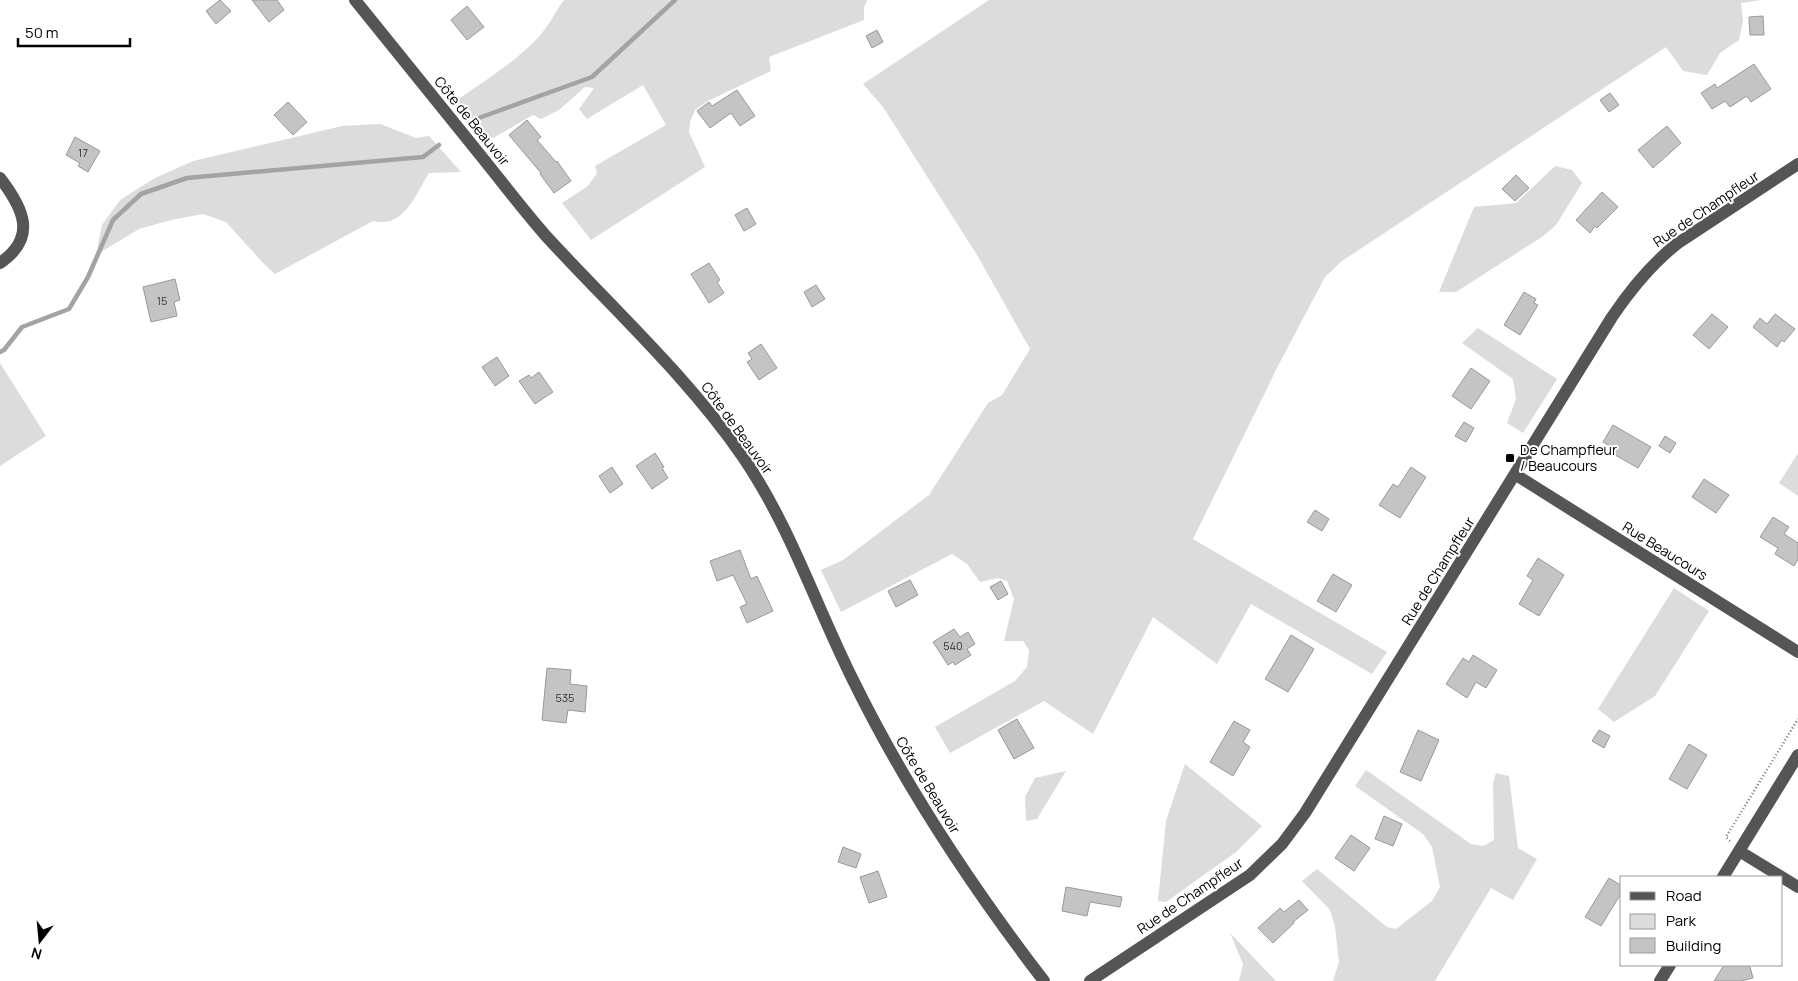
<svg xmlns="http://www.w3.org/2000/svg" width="1798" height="981" viewBox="0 0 1798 981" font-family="Manrope,sans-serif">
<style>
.green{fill:#dcdcdc}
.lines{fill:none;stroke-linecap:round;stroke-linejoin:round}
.stream{stroke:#a3a3a3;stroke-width:4.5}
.building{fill:#c4c4c4;stroke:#999}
.path{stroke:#777;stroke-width:2.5;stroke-dasharray:1 2.5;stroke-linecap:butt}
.minor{stroke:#555;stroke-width:12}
.poi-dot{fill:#000;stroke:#fff;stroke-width:2}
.labels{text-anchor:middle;stroke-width:4;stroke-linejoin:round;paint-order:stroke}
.number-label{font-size:11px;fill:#313131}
.street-label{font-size:14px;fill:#000;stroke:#fff}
.poi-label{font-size:14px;fill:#000;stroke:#fff;text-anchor:start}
</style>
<rect width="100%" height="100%" fill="#fff"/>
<path class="green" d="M564 0H867L864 8V20L769 57 771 71 708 101 695 110 690 122 689 132 705 167 591 240 562 203 588 186 597 173 595 166 666 125 643 85 587 119 579 109 594 88 585 87 559 110 541 119 533 115 493 138 471 126 454 102C483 82 524 57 545 29 552 20 557 9 564 0Z
M989 0H1761L1741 3 1743 21 1739 40 1720 53 1707 75 1683 71 1666 47 1342 261 1325 277 1280 362 1193 539 1387 652 1372 674 1251 604 1217 664 1153 617 1093 734 1044 701 950 753 935 727 1015 681 1027 667 1029 650 1023 641H1004L1014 599 1007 581 998 578 980 582 967 564 952 554 841 612 821 570 843 560 929 495 988 403 1002 395 1030 349 977 255 883 107 863 84Z
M380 124 416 138 429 136 461 172 429 173C415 195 404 229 373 221L275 274 264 264 226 222 203 214 171 220 139 229 96 255 102 225 120 200 155 178 193 161 342 126Z
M1555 166 1572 170 1582 183 1556 225 1542 237 1456 292H1439L1474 207 1516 203Z
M1478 328 1557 379 1523 433 1507 423 1516 399 1513 379 1462 343Z
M0 363 46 436 0 466Z
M1798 453V496L1779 483Z
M1674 588 1709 611 1655 696 1614 722 1598 709Z
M1185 764 1262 826 1236 852 1166 902 1158 901 1166 821Z
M1366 770 1471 844 1483 846 1494 840 1493 784 1496 773 1509 776 1518 848 1537 859 1513 900 1491 888 1435 981H1333L1339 962 1335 926 1330 910 1302 881 1317 869 1387 927 1396 929 1432 901 1440 887 1432 847 1423 834 1355 786Z
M1066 771 1037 819 1026 821 1025 797 1035 778Z
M1230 933 1276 981H1239L1243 964Z"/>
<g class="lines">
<path class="stream" d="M476 119 592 77 675 0
M0 352 4 350 22 327 69 309 88 277 113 220 141 194 187 178 423 157 439 145"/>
</g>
<path class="building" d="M220 0 231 11 216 24 206 11Z
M252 0H277L284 10 269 22Z
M467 6 484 27 467 40 451 20Z
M1763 16 1764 35H1750L1749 17Z
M877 30 883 42 872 48 866 36Z
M1754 64 1771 89 1751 102 1747 96 1730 107 1725 101 1712 109 1701 93 1715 84 1717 88Z
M737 90 755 116 740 126 731 113 710 128 697 111 709 102 712 106Z
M1610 93 1619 105 1609 112 1600 100Z
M288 102 307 122 293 135 274 115Z
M527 120 541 137 537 140 556 162 557 161 571 181 554 193 540 174 541 173 509 135Z
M1667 126 1681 143 1653 168 1638 150Z
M75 137 100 151 88 172 78 166 80 163 66 155Z
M1516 175 1529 188 1515 201 1502 189Z
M1602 192 1618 207 1597 228 1595 226 1590 233 1576 220Z
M747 208 756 224 744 231 735 215Z
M709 263 720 280 717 282 724 293 709 303 691 274Z
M175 279 180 300 174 302 177 316 151 322 143 287Z
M816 285 825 299 812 307 804 292Z
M1524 292 1536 299 1534 303 1538 305 1520 335 1504 325Z
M1712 314 1728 327 1709 349 1693 335Z
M1775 314 1795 329 1784 342 1782 340 1777 347 1753 327 1760 318 1767 324Z
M761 344 777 368 759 380 747 362 752 359 748 353Z
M497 357 509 376 495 386 482 367Z
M1471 368 1490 381 1471 409 1452 396Z
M539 372 553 392 535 404 519 381 529 375 531 378Z
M1464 422 1474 428 1466 442 1455 436Z
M1613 425 1651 447 1638 468 1608 451 1610 446 1603 442Z
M1665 436 1676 443 1670 453 1659 446Z
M655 453 664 467 662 468 668 478 652 489 636 466Z
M612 467 623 484 610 493 599 476Z
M1411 467 1426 477 1400 518 1379 505 1393 484 1398 487Z
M1704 479 1729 495 1716 513 1692 497Z
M1315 510 1329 519 1322 531 1307 522Z
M1773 517 1789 527 1784 534 1798 543V559L1794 566 1775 554 1778 548 1760 537Z
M740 550 751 579 757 576 773 611 747 623 740 607 747 604 733 575 717 581 710 561Z
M1538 558 1564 575 1539 616 1519 604 1533 580 1527 576Z
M1333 574 1352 585 1336 612 1317 601Z
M910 580 918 595 896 607 888 591Z
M1001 581 1008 594 998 600 990 587Z
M954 629 960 637 968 632 975 644 967 649 971 655 955 665 953 662 948 665 933 642Z
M1291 635 1314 649 1288 692 1265 679Z
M1473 655 1497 670 1486 688 1476 682 1467 698 1446 684 1463 658 1469 662Z
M547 668 571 670 570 684 587 686 585 712 568 710 566 723 542 720Z
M1017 719 1034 748 1014 759 998 730Z
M1234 721 1250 730 1243 742 1250 747 1233 776 1210 762Z
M1418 730 1439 740 1421 781 1400 772Z
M1599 730 1610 736 1604 748 1592 741Z
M1689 744 1707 755 1687 789 1669 779Z
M1384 816 1402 824 1393 846 1375 839Z
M1351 835 1370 848 1354 871 1335 858Z
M843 847 861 854 856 868 838 862Z
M878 871 887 897 869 903 860 877Z
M1609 878 1622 886V892L1601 926 1585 917Z
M1066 887 1122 897 1120 907 1090 902 1087 916 1062 911Z
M1299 900 1308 910 1293 922 1294 923 1273 943 1258 928 1280 908 1284 912Z
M1724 965H1746L1750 967 1753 978 1741 981H1714Z"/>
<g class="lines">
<path class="path" d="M1730 841 1726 837 1798 719"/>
<path class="minor" d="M355 0C397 52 439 104 481 156 502 182 523 210 546 236 612 308 687 376 743 457 790 526 816 606 853 680 906 788 971 886 1044 981
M0 178C23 208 38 237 0 263
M1516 475 1798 652
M1739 851 1798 887
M1723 877 1798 755
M1090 981 1250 875 1282 844 1305 813 1612 317C1631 289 1651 264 1678 243L1798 164
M1660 981 1670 965"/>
</g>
<rect class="poi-dot" x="1505" y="453" width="10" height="10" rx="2.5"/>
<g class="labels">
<g class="number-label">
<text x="83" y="157">17</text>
<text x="162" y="305">15</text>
<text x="953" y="650">540</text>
<text x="565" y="702">535</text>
</g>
<g class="street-label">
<text transform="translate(472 121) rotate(51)" y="5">Côte de Beauvoir</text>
<text transform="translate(1706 209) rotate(-34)" y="5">Rue de Champfleur</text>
<text transform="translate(737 428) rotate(54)" y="5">Côte de Beauvoir</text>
<text transform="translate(1665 551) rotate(32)" y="5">Rue Beaucours</text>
<text transform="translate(1438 571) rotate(-58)" y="5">Rue de Champfleur</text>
<text transform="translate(928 785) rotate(59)" y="5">Côte de Beauvoir</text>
<text transform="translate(1190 896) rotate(-34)" y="5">Rue de Champfleur</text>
</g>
<g class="poi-label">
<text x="1520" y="455">De Champfleur<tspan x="1520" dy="16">/ Beaucours</tspan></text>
</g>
</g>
<rect x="1620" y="876" width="162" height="90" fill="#ffffff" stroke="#999999"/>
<rect x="1630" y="892" width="25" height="8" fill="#555555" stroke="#999999"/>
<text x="1666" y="901" font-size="15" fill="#000000">Road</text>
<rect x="1630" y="914" width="25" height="15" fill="#dcdcdc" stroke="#999999"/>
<text x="1666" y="926" font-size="15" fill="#000000">Park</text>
<rect x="1630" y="938" width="25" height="15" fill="#c4c4c4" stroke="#999999"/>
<text x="1666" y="951" font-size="15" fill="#000000">Building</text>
<g transform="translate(40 941) rotate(196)" stroke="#ffffff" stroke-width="4" paint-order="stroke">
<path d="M0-4L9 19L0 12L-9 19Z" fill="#000000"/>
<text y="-8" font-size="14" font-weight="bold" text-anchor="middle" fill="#000000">N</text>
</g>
<path d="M18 38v8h112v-8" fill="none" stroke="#000000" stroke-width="2.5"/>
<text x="25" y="38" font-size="15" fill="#000000" stroke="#ffffff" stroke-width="4" paint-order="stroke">50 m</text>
</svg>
